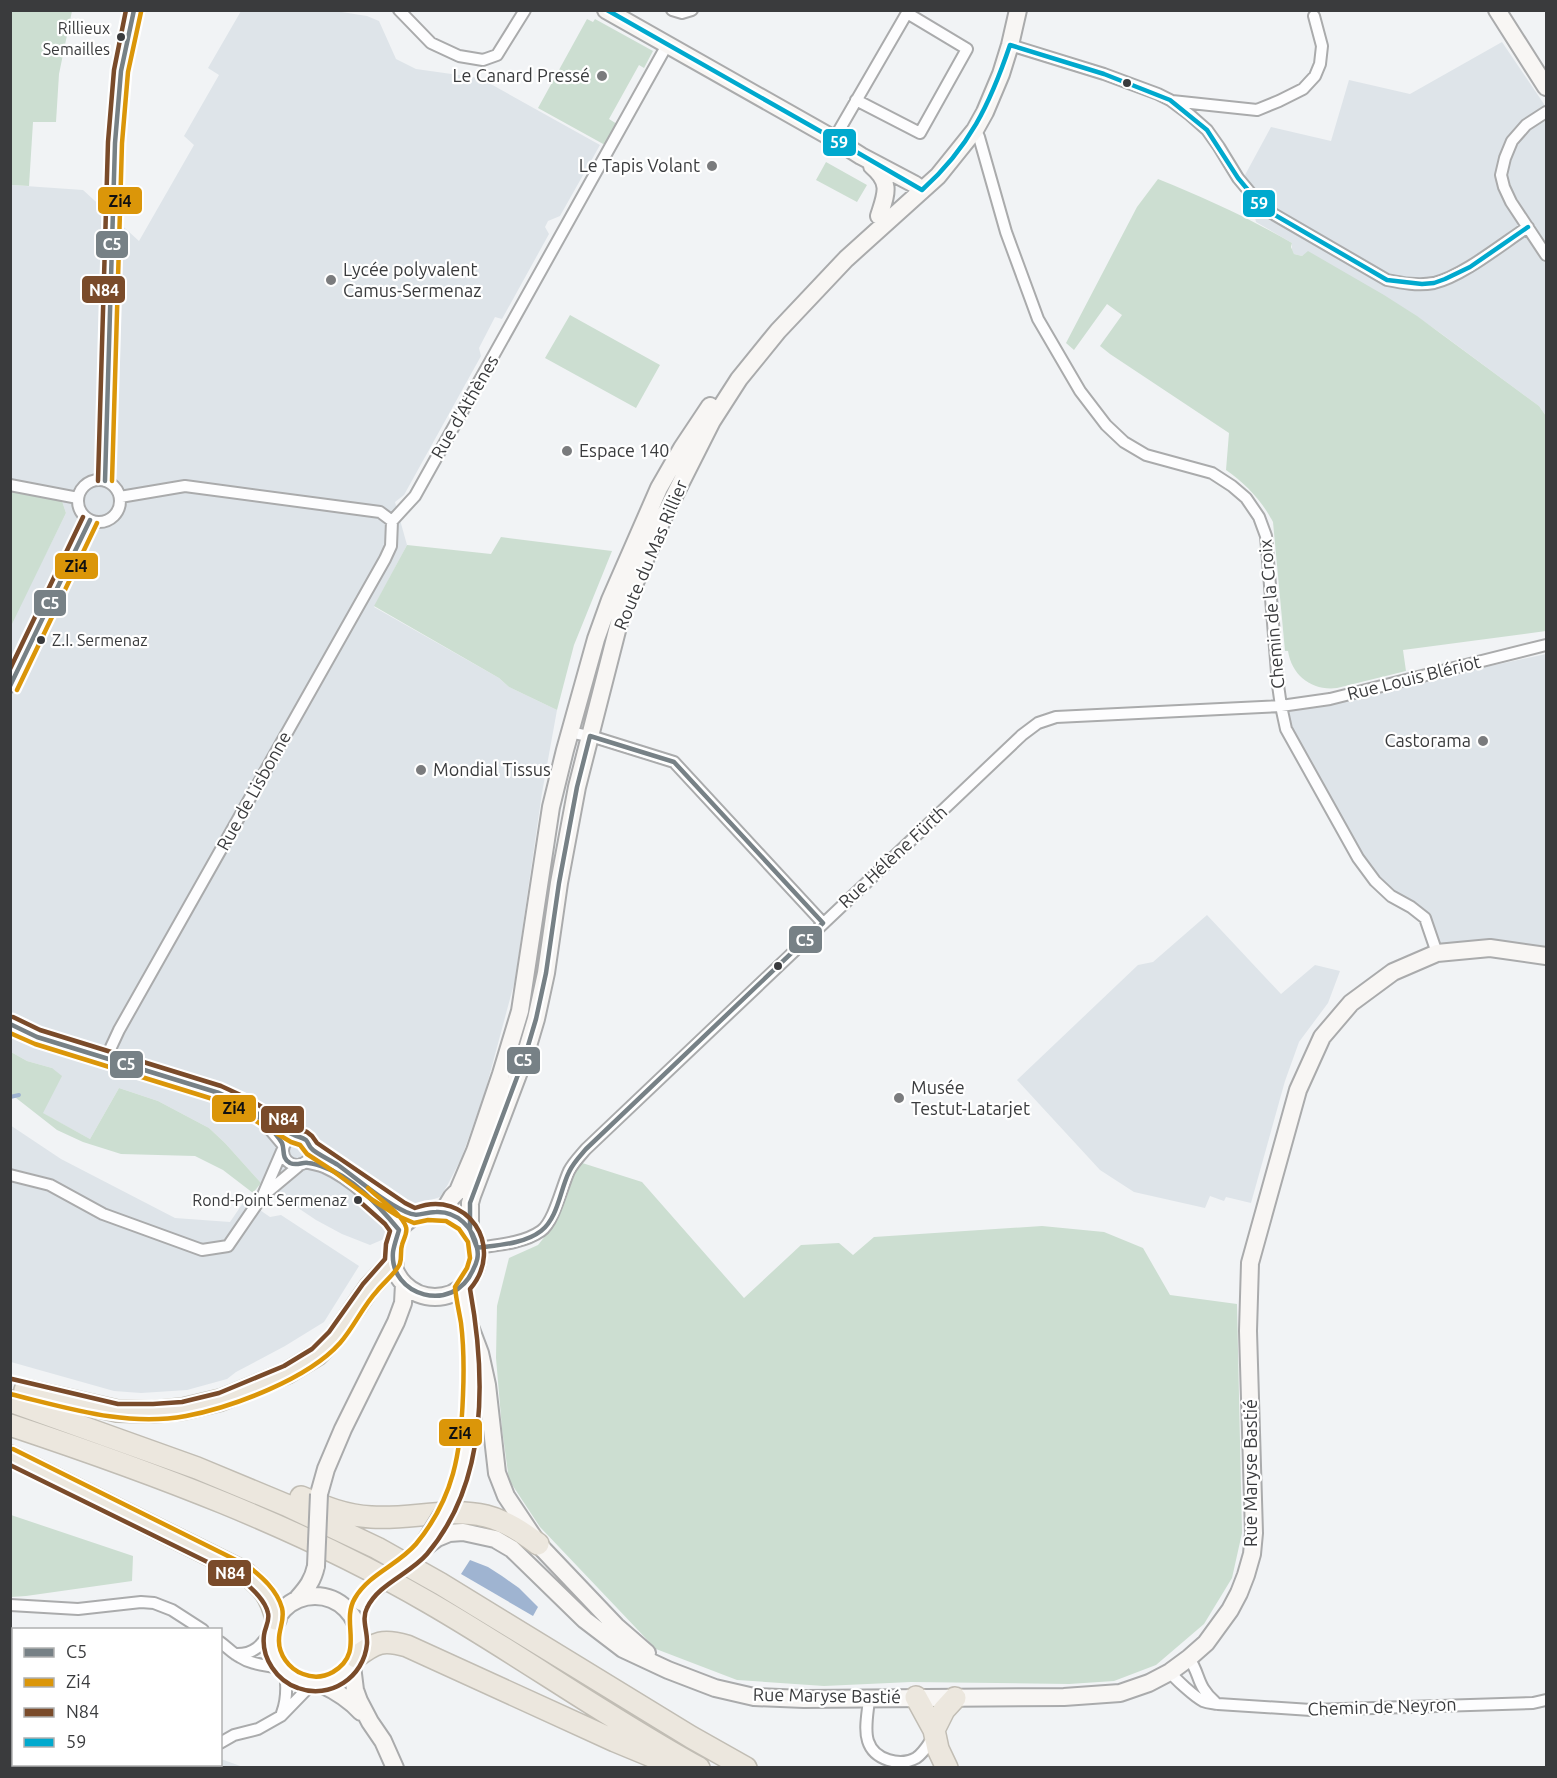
<svg xmlns="http://www.w3.org/2000/svg" width="1557" height="1778" viewBox="0 0 1557 1778" font-family="Ubuntu,sans-serif">
<style>
.built{fill:#dee4e9}
.green{fill:#ccded1}
.water{fill:#9fb4d1}
.lines{fill:none;stroke-linecap:round;stroke-linejoin:round}
.stream{stroke:#9fb4d1;stroke-width:4}
.street-casing{stroke:#aaabac;stroke-width:14}
.secondary-casing{stroke:#aaabac;stroke-width:20}
.highway-casing{stroke:#c1bdb4;stroke-width:24}
.street{stroke:#fdfdfe;stroke-width:10}
.secondary{stroke:#f8f6f4;stroke-width:16}
.highway{stroke:#ece7de;stroke-width:21}
.secondary-bridge-casing{stroke:#aaabac;stroke-width:20;stroke-linecap:butt}
.secondary-bridge{stroke:#f8f6f4;stroke-width:16}
.bus-1-casing{stroke:#fff;stroke-width:9}
.bus-2-casing{stroke:#fff;stroke-width:9}
.bus-3-casing{stroke:#fff;stroke-width:9}
.bus-4-casing{stroke:#fff;stroke-width:9}
.bus-1{stroke:#778186;stroke-width:4.5}
.bus-2{stroke:#db9609;stroke-width:4.5}
.bus-3{stroke:#7a4b2a;stroke-width:4.5}
.bus-4{stroke:#00a9ce;stroke-width:4.5}
.bus-dot{fill:#3a3b3d;stroke:#fff;stroke-width:2}
.poi-dot{fill:#7a7b7d;stroke:#fff;stroke-width:2}
.labels{text-anchor:middle;stroke-width:4.5;stroke-linejoin:round;paint-order:stroke}
.bus-label{font-size:16px;fill:#3a3b3d;stroke:#fff;text-anchor:end}
.poi-label{font-size:18px;fill:#3a3b3d;stroke:#fff;text-anchor:start}
.street-label{font-size:18px;fill:#3a3b3d;stroke:#fff}
.line-badge{stroke:#fff;stroke-width:2}
.badge-label{font-size:16px;text-anchor:middle;font-weight:bold;fill:#fff}
.pale-badge-label{font-size:16px;text-anchor:middle;font-weight:bold;fill:#111}
</style>
<rect width="100%" height="100%" fill="#f1f3f5"/>
<path class="built" d="M329 10 367 16 379 21 396 59 416 69 480 78 600 145 560 216 548 221 545 227 549 234 502 319 495 317 479 348 481 356 404 495 395 502 407 545 374 607 499 678 509 687 557 710 542 793 515 980 485 1092 461 1159 447 1186 440 1197 410 1207 384 1239 370 1245 342 1234 316 1220 261 1183 225 1143 209 1128 158 1101 119 1088 90 1139 42 1113 52 1068 27 1061 11 1052 10 626 66 513 62 501 11 492V185L83 190 139 241 194 145 184 136 219 75 208 68 241 11Z
M1502 42 1546 107V416L1539 406 1439 332 1407 310 1308 252 1302 256 1294 254 1292 250V243L1256 222 1245 175 1271 127 1331 141 1349 80 1410 94Z
M1546 654V951L1445 949 1431 945 1423 919 1375 885 1286 722V710Z
M1207 915 1281 994 1315 965 1340 971 1328 1003 1299 1042 1285 1081 1251 1203 1226 1197 1224 1201 1210 1196 1205 1208 1134 1192 1100 1170 1017 1080 1138 965 1153 962Z
M10 1125 61 1159 175 1218 230 1222 245 1200 270 1217 281 1215 359 1266 324 1322 285 1346 236 1372 227 1379 187 1390 141 1393 114 1391 11 1362Z
M221 1759 243 1767 28 1768 37 1764H220Z"/>
<path class="green" d="M10 11H72L59 74 56 122H33L29 186 11 185Z
M587 19 593 22 595 19 653 51 644 68 639 65 609 119 617 124 605 145 538 108Z
M826 162 867 185 857 202 816 180Z
M1158 179C1205 198 1249 218 1292 243L1291 247 1294 254 1302 256 1308 251 1384 295 1417 316 1539 406 1546 416V631L1403 650 1406 671 1337 688C1312 691 1292 676 1288 651H1285L1273 522C1262 501 1246 484 1226 470L1229 433 1110 354 1100 346 1122 315 1107 304 1074 350 1066 343 1137 207Z
M570 315 660 365 636 408 545 358Z
M11 492 62 501 66 513 11 626Z
M501 537 612 551 574 645 557 710 509 687 499 678 374 606 407 545 491 554Z
M11 1052 27 1061 52 1068 62 1076 43 1113 90 1139 119 1088 158 1101 209 1128 225 1143 261 1183 253 1193 223 1170 195 1156 121 1154 83 1142 57 1130 11 1094Z
M576 1161 642 1182 744 1298 801 1245 839 1243 853 1255 874 1237 1042 1226 1104 1232 1143 1248 1170 1295 1237 1304 1242 1533 1232 1578 1204 1624 1156 1665 1114 1681 1069 1684 911 1682 824 1686 737 1680 656 1649 540 1527 509 1480 502 1429 496 1358 497 1306 509 1258 538 1245 554 1225Z
M11 1515 133 1556 132 1581 26 1596 11 1597Z"/>
<path class="water" d="M470 1560 488 1567 502 1576 519 1588 538 1607 533 1616 461 1574Z"/>
<g class="lines">
<path class="stream" d="M10 1097 19 1095"/>
<defs>
<path id="street" d="M399 10 431 43 459 56 483 60 497 55 525 10
M672 10 682 13 692 10
M1010 45 1104 74 1158 94 1170 100 1190 115 1207 130 1219 147 1238 178 1263 208 1387 280C1402 283 1418 286 1434 283 1463 276 1502 244 1528 227
M1172 101 1257 110 1279 101 1303 89 1315 76 1320 64 1322 46 1314 16
M1546 112 1526 125 1512 141 1505 158 1501 175 1504 187 1511 202 1546 255
M975 130 979 137 1006 232 1038 319 1080 391 1106 425 1124 442 1146 455 1212 473 1232 486 1246 498 1259 517 1266 536 1278 685 1281 706 1286 729 1358 858 1375 881 1391 896 1411 907 1425 918 1437 953
M834 139 907 13 967 49 920 133 856 100
M78 501a21 21 0 1 1 42 0a21 21 0 1 1-42 0Z
M105 481 115 143 121 71 129 29 134 10
M10 485 78 498
M120 497 185 486 380 512 392 521 415 496 667 45
M10 687 90 520
M570 732 597 738 674 762 823 923
M10 1024 37 1037 219 1093 243 1104 295 1136
M106 1058 119 1030 385 559 391 546 392 521
M262 1120 283 1145
M283 1151a14 14 0 1 1 28 0a14 14 0 1 1-28 0Z
M311 1148C348 1167 377 1201 415 1216
M306 1162C312 1164 318 1165 324 1167 351 1179 381 1207 399 1230
M10 1175 50 1185 103 1214 202 1250 228 1246 263 1195 282 1151
M264 1195 301 1164
M477 1248C498 1245 524 1243 541 1231 554 1222 562 1186 569 1171 573 1163 580 1156 586 1149L1022 735 1038 723 1056 717 1281 706 1330 699 1546 645
M10 1605 78 1609 141 1602 154 1603 172 1610 203 1630
M220 1642C227 1647 233 1654 240 1657 252 1665 268 1665 282 1669
M235 1654C255 1655 262 1644 272 1630
M1189 1658C1201 1676 1196 1685 1215 1702
M1170 1672C1175 1679 1195 1697 1203 1701 1208 1703 1213 1703 1218 1704L1311 1710 1533 1703 1546 1700
M869 1699C868 1712 864 1729 868 1741 874 1760 900 1767 916 1758 924 1753 929 1743 934 1736
M282 1713C287 1700 287 1686 285 1672
M220 1743 234 1735 258 1729 281 1716 312 1684
M190 1768 192 1764"/>
<path id="secondary" d="M606 10 834 139 861 156 914 184 922 190
M1497 10 1546 87
M872 166C892 183 886 194 879 216
M392 1254a43 43 0 1 1 86 0a43 43 0 1 1-86 0Z
M443 1212 452 1197 458 1191 475 1151 501 1074 520 1011 551 807 565 750 596 639 610 600 659 488 682 448 710 406
M470 1230V1203L472 1196 525 1056 536 1019 546 973 559 883 577 787 621 615 663 518 712 421 739 379 778 331 846 259 938 176 975 130 985 112 1001 74 1010 45 1018 10
M469 1324 480 1353 487 1385 497 1473 506 1496 538 1544 616 1626 647 1653
M319 1494 326 1469 343 1429 396 1322 403 1303 404 1284
M452 1499 464 1467 469 1432 471 1383 469 1324 462 1287
M421 1550 437 1538 449 1533 463 1532 495 1539 512 1549 585 1620 623 1649 668 1670 715 1688 754 1697 804 1699 1064 1697 1120 1693 1149 1683 1170 1672 1189 1658 1206 1643 1230 1610 1239 1593 1246 1575 1252 1554 1254 1533 1248 1331 1250 1263 1298 1090 1322 1037 1351 1003 1393 972 1437 953 1490 948 1546 956
M271 1640a44 44 0 1 1 88 0a44 44 0 1 1-88 0Z
M298 1598C307 1588 313 1580 316 1566
M352 1666 355 1690 359 1701 370 1722 383 1741 395 1768
M321 1684C336 1691 350 1700 361 1712"/>
<path id="highway" d="M25 1390 117 1411 153 1412 183 1409 221 1400 287 1373 317 1355 335 1337 369 1288 393 1262
M10 1401 197 1468 286 1505 377 1548 441 1584 691 1737 746 1768
M10 1425C154 1473 297 1526 428 1602 520 1655 606 1717 699 1768
M10 1456 244 1572C263 1588 270 1594 276 1619
M301 1497C324 1507 346 1516 371 1517 409 1520 449 1507 486 1516 506 1521 522 1532 538 1544
M356 1657C376 1642 383 1639 407 1646L615 1741 673 1765
M916 1697 934 1730 938 1749 947 1768
M934 1730 944 1710 955 1698"/>
</defs>
<use href="#street" class="street-casing"/>
<use href="#secondary" class="secondary-casing"/>
<use href="#highway" class="highway-casing"/>
<use href="#street" class="street"/>
<use href="#secondary" class="secondary"/>
<use href="#highway" class="highway"/>
<defs>
<path id="secondary-bridge" d="M316 1566 319 1494
M361 1602 370 1592 420 1550 452 1499"/>
</defs>
<use href="#secondary-bridge" class="secondary-bridge-casing"/>
<use href="#secondary-bridge" class="secondary-bridge"/>
<defs>
<path id="bus-1" d="M105 481 115 143 121 71 134 10
M10 686 90 520
M590 736 674 762 823 923 586 1149C580 1156 573 1163 569 1172 560 1190 558 1218 541 1231 524 1244 498 1245 477 1248L470 1230V1203L525 1056 536 1019 546 973 559 883 577 787Z
M10 1024 37 1037 219 1093 243 1104
M243 1104C259 1114 276 1127 294 1135 298 1137 302 1137 306 1140 308 1142 309 1146 311 1148 316 1154 331 1160 338 1165 360 1181 381 1200 406 1212 419 1218 422 1212 436 1212 457 1211 474 1228 477 1248 479 1256 477 1262 473 1270 453 1315 389 1296 393 1252 394 1245 397 1237 399 1230 379 1206 352 1176 321 1166 317 1165 312 1163 308 1163 302 1162 297 1166 290 1163 281 1158 285 1150 282 1143 274 1130 255 1113 243 1104Z"/>
<path id="bus-2" d="M112 481 122 143 128 72 141 12
M17 690 97 523
M10 1033 35 1044 216 1100 239 1111 291 1142 300 1145 307 1154 333 1171 371 1199 398 1216 414 1223 428 1220 446 1221 459 1229 468 1242 470 1258 467 1268 455 1287C456 1299 459 1311 461 1323 464 1347 464 1371 463 1395 461 1452 454 1498 416 1544 398 1565 369 1574 355 1598 340 1623 366 1652 333 1672 324 1677 313 1678 303 1674 289 1669 278 1654 279 1639 279 1628 285 1620 282 1608 277 1590 262 1577 248 1566L13 1449
M10 1394C68 1408 126 1427 186 1416 233 1407 308 1379 340 1343 354 1327 363 1306 377 1291 382 1284 399 1270 400 1263 402 1257 400 1251 402 1245 403 1240 408 1233 406 1227 402 1214 378 1198 368 1188"/>
<path id="bus-3" d="M98 481 108 142 114 70 126 10
M10 669 83 517
M12 1379 118 1404H153L182 1402 219 1393 284 1366 312 1349 329 1332 363 1284 385 1259 386 1244 390 1231 385 1224 358 1200
M10 1465 240 1578C250 1587 265 1599 268 1613 270 1621 265 1627 264 1635 261 1658 277 1681 298 1688 330 1700 364 1677 367 1644 368 1632 361 1619 367 1608 378 1584 410 1574 427 1554 488 1482 486 1377 470 1289 506 1247 467 1188 415 1208L405 1203 317 1143 312 1136 307 1132 298 1129 247 1098 221 1086 40 1030 13 1017"/>
<path id="bus-4" d="M607 10 834 139 922 190C969 148 990 104 1010 45
M1010 45 1104 74 1170 100 1207 130 1238 178 1263 208 1387 280 1422 284 1434 283 1445 279 1470 267 1528 227"/>
</defs>
<use href="#bus-1" class="bus-1-casing"/>
<use href="#bus-2" class="bus-2-casing"/>
<use href="#bus-3" class="bus-3-casing"/>
<use href="#bus-4" class="bus-4-casing"/>
<use href="#bus-1" class="bus-1"/>
<use href="#bus-2" class="bus-2"/>
<use href="#bus-3" class="bus-3"/>
<use href="#bus-4" class="bus-4"/>
</g>
<g class="bus-dot">
<circle cx="121" cy="37" r="5"/>
<circle cx="1127" cy="83" r="5"/>
<circle cx="41" cy="640" r="5"/>
<circle cx="778" cy="966" r="5"/>
<circle cx="358" cy="1200" r="5"/>
</g>
<g class="poi-dot">
<circle cx="602" cy="76" r="6"/>
<circle cx="712" cy="166" r="6"/>
<circle cx="331" cy="280" r="6"/>
<circle cx="567" cy="451" r="6"/>
<circle cx="1483" cy="741" r="6"/>
<circle cx="421" cy="770" r="6"/>
<circle cx="899" cy="1098" r="6"/>
</g>
<g class="labels">
<g class="bus-label">
<text x="110" y="34">Rillieux<tspan x="110" dy="21">Semailles</tspan></text>
<text x="52" y="646" text-anchor="start">Z.I. Sermenaz</text>
<text x="347" y="1206">Rond-Point Sermenaz</text>
</g>
<g class="poi-label">
<text x="590" y="82" text-anchor="end">Le Canard Pressé</text>
<text x="700" y="172" text-anchor="end">Le Tapis Volant</text>
<text x="343" y="276">Lycée polyvalent<tspan x="343" dy="21">Camus-Sermenaz</tspan></text>
<text x="579" y="457">Espace 140</text>
<text x="1471" y="747" text-anchor="end">Castorama</text>
<text x="433" y="776">Mondial Tissus</text>
<text x="911" y="1094">Musée<tspan x="911" dy="21">Testut-Latarjet</tspan></text>
</g>
<g class="street-label">
<text transform="translate(465 407) rotate(-60)" y="6">Rue d'Athènes</text>
<text transform="translate(651 555) rotate(-67)" y="6">Route du Mas Rillier</text>
<text transform="translate(1272 614) rotate(-95)" y="6">Chemin de la Croix</text>
<text transform="translate(1414 678) rotate(-14)" y="6">Rue Louis Blériot</text>
<text transform="translate(254 791) rotate(-61)" y="6">Rue de Lisbonne</text>
<text transform="translate(893 857) rotate(-43)" y="6">Rue Hélène Fürth</text>
<text transform="translate(1251 1473) rotate(-90)" y="6">Rue Maryse Bastié</text>
<text transform="translate(827 1696) rotate(1)" y="6">Rue Maryse Bastié</text>
<text transform="translate(1382 1707) rotate(-2)" y="6">Chemin de Neyron</text>
</g>
</g>
<g class="line-badge">
<rect x="822" y="128" width="35" height="29" rx="6" fill="#00a9ce"/>
<rect x="97" y="186" width="46" height="29" rx="6" fill="#db9609"/>
<rect x="1242" y="189" width="34" height="29" rx="6" fill="#00a9ce"/>
<rect x="95" y="230" width="34" height="29" rx="6" fill="#778186"/>
<rect x="81" y="275" width="45" height="29" rx="6" fill="#7a4b2a"/>
<rect x="54" y="552" width="45" height="28" rx="6" fill="#db9609"/>
<rect x="33" y="589" width="34" height="28" rx="6" fill="#778186"/>
<rect x="788" y="925" width="35" height="29" rx="6" fill="#778186"/>
<rect x="506" y="1046" width="35" height="29" rx="6" fill="#778186"/>
<rect x="109" y="1050" width="35" height="29" rx="6" fill="#778186"/>
<rect x="211" y="1094" width="46" height="29" rx="6" fill="#db9609"/>
<rect x="260" y="1105" width="45" height="29" rx="6" fill="#7a4b2a"/>
<rect x="438" y="1418" width="45" height="29" rx="6" fill="#db9609"/>
<rect x="207" y="1559" width="45" height="28" rx="6" fill="#7a4b2a"/>
</g>
<g class="badge-label">
<text x="839" y="148">59</text>
<text x="1259" y="209">59</text>
<text x="112" y="250">C5</text>
<text x="104" y="296">N84</text>
<text x="50" y="609">C5</text>
<text x="805" y="946">C5</text>
<text x="523" y="1066">C5</text>
<text x="126" y="1070">C5</text>
<text x="283" y="1125">N84</text>
<text x="230" y="1579">N84</text>
</g>
<g class="pale-badge-label">
<text x="120" y="207">Zi4</text>
<text x="76" y="572">Zi4</text>
<text x="234" y="1114">Zi4</text>
<text x="460" y="1439">Zi4</text>
</g>
<rect width="1557" height="1778" fill="none" stroke="#3a3b3d" stroke-width="24"/>
<rect x="12" y="1628" width="210" height="138" fill="#ffffff" stroke="#b0b1b1" stroke-width="1.5"/>
<rect x="24" y="1648" width="30" height="9" fill="#778186" stroke="#b0b1b1" stroke-width="1.5"/>
<text x="66" y="1658" font-size="18" fill="#3a3b3d">C5</text>
<rect x="24" y="1678" width="30" height="9" fill="#db9609" stroke="#b0b1b1" stroke-width="1.5"/>
<text x="66" y="1688" font-size="18" fill="#3a3b3d">Zi4</text>
<rect x="24" y="1708" width="30" height="9" fill="#7a4b2a" stroke="#b0b1b1" stroke-width="1.5"/>
<text x="66" y="1718" font-size="18" fill="#3a3b3d">N84</text>
<rect x="24" y="1738" width="30" height="9" fill="#00a9ce" stroke="#b0b1b1" stroke-width="1.5"/>
<text x="66" y="1748" font-size="18" fill="#3a3b3d">59</text>
</svg>
